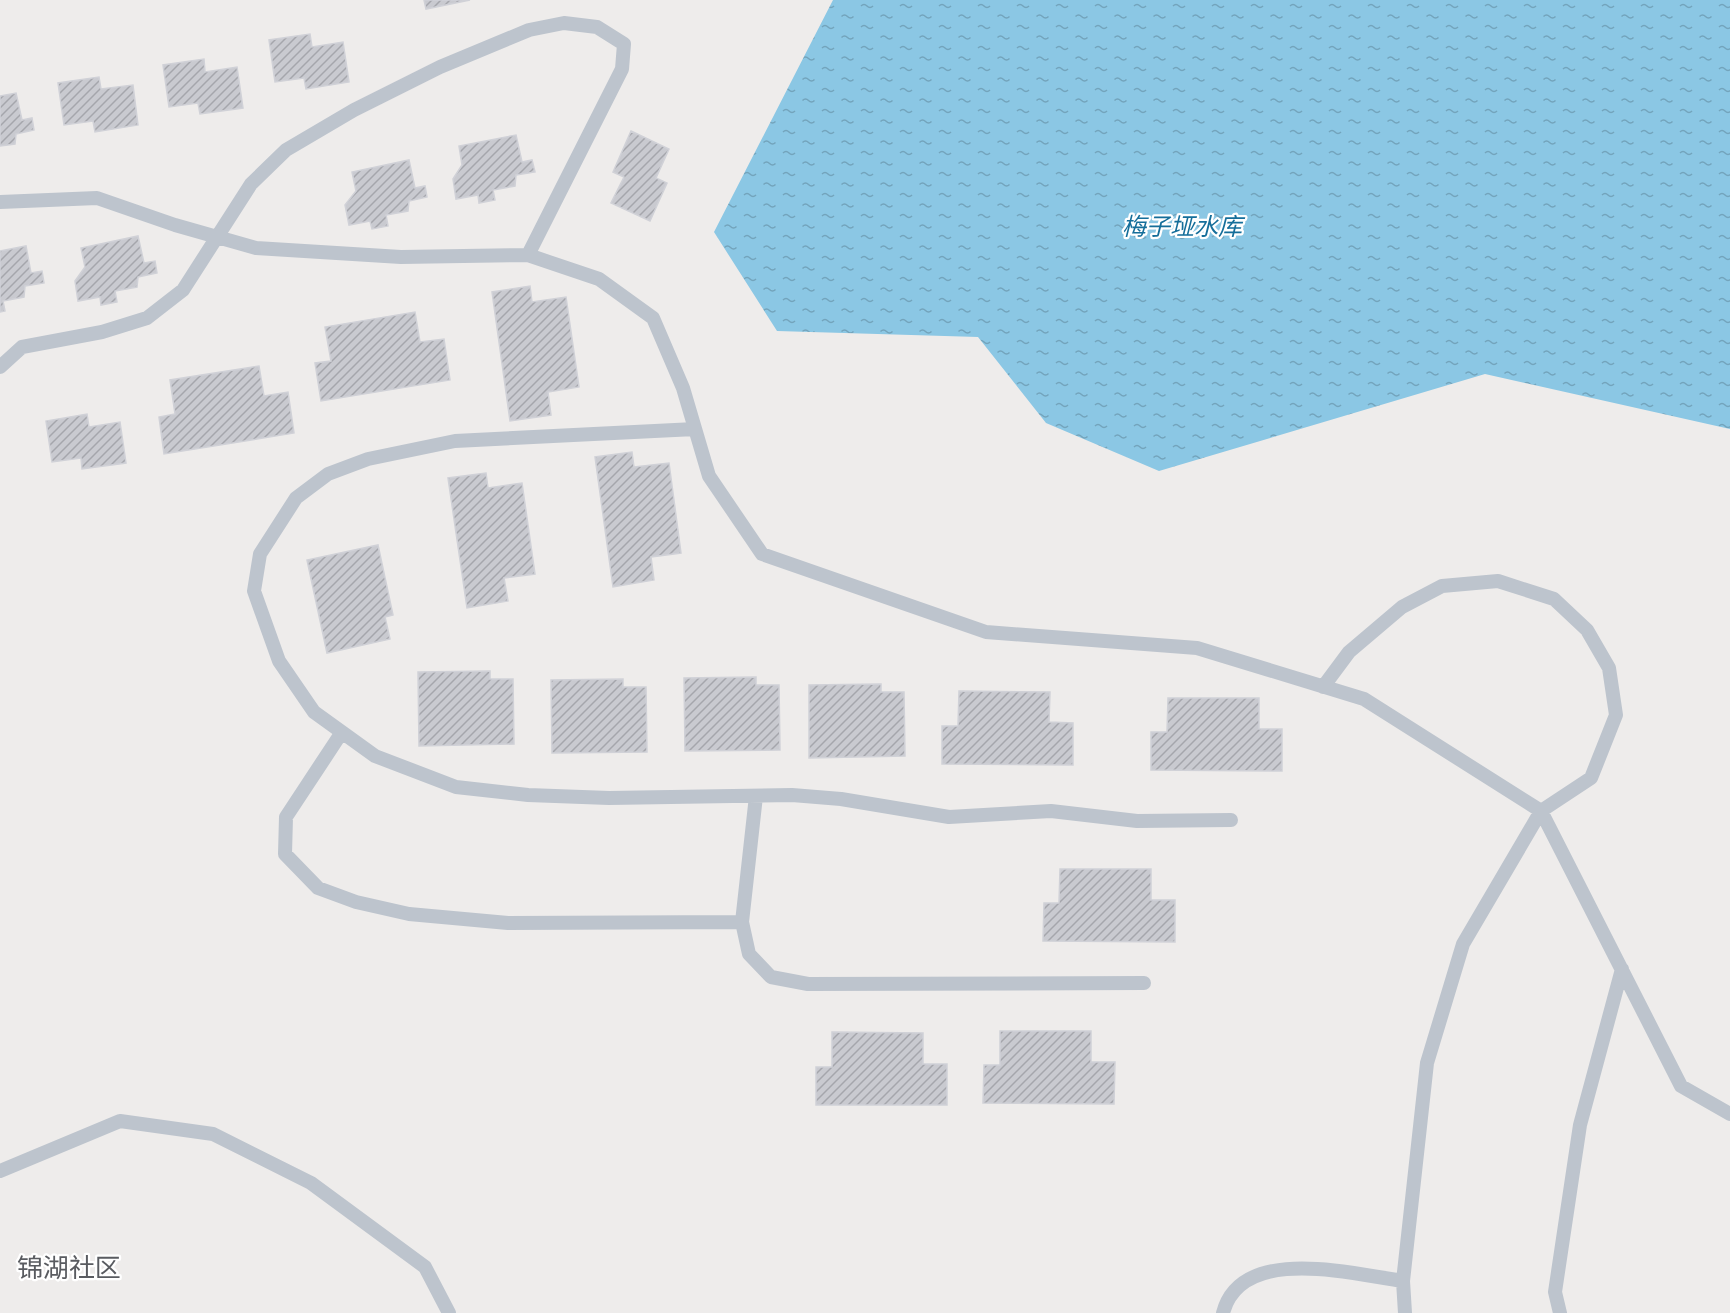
<svg xmlns="http://www.w3.org/2000/svg" width="1730" height="1313" viewBox="0 0 1730 1313" font-family="Commissioner,'Noto Sans SC',sans-serif">
<style>
.water{fill:url(#water-ripples)}
.building{fill:url(#building-hatch);stroke:#d0d1d7;stroke-width:1.5}
.lines{fill:none;stroke-linecap:round;stroke-linejoin:round}
.lane{stroke:#bdc4cd;stroke-width:14}
.labels{text-anchor:middle;stroke-width:4.5;stroke-linejoin:round;paint-order:stroke}
.water-label{font-size:24px;font-style:italic;fill:#156e9a;stroke:#fff}
.quarter-label{font-size:26px;fill:#595b60;stroke:#fff}
</style>
<defs>
<pattern id="water-ripples" width="26" height="14" patternUnits="userSpaceOnUse" patternTransform="scale(1.5)"><rect width="26" height="14" fill="#8bc7e4"/><path d="M2 4q2-2 4 0t4 0M15 11q2-2 4 0t4 0" fill="none" stroke="#73a4bc"/></pattern>
<pattern id="building-hatch" width="6" height="6" patternUnits="userSpaceOnUse" patternTransform="scale(1.5)"><rect width="6" height="6" fill="#c9cad0"/><path d="M-1 1l2-2M0 6l6-6M5 7l2-2" fill="none" stroke="#a5a6ac"/></pattern>
</defs>
<rect width="100%" height="100%" fill="#eeeceb"/>
<path class="water" d="M833 0H1730V429L1485 374 1159 471 1046 423 978 337 777 331 714 232Z"/>
<path class="building" d="M424 0H470L426 9Z
M310 34 312 47 343 42 349 82 306 89 304 78 275 82 269 40Z
M204 59 205 72 237 67 243 108 200 114 198 103 169 107 163 65Z
M99 77 101 89 133 85 138 125 95 132 93 121 64 125 58 83Z
M16 93 22 120 32 118 34 130 16 134 15 144 0 146V96Z
M631 131 669 149 656 178 667 183 650 221 611 203 624 177 613 172Z
M516 135 522 162 532 160 535 172 516 175 515 186 493 190 495 200 479 203 478 195 456 199 453 179 462 165 459 146Z
M409 160 415 188 425 186 427 197 409 201 408 211 386 215 388 226 372 229 370 221 349 225 345 205 356 191 352 172Z
M138 236 144 263 155 261 157 273 138 277 137 287 115 291 117 302 101 305 100 297 78 301 75 281 85 267 81 248Z
M26 246 31 273 42 271 44 283 25 286 24 297 3 301 5 311 0 312V251Z
M530 286 532 302 566 297 579 387 548 392 551 415 510 421 492 292Z
M415 312 420 342 444 339 450 380 321 401 315 363 331 361 325 327Z
M259 366 264 396 288 392 294 433 164 454 159 417 175 414 170 380Z
M87 414 89 427 120 422 126 463 82 469 81 458 52 462 46 421Z
M632 452 634 467 669 463 681 553 651 557 654 580 613 587 595 457Z
M486 473 488 488 522 483 535 574 504 578 508 601 467 608 448 478Z
M378 545 393 615 385 617 390 639 327 653 307 560Z
M490 671V679H513L514 744 419 746 418 672Z
M756 677V685H779L780 750 685 751 684 678Z
M623 679V687H646L647 752 552 753 551 680Z
M881 684V692H904L905 756 809 758V685Z
M959 691 1050 692 1049 722 1073 723V765L942 764V726H958Z
M1168 698H1259V729H1282V771L1151 770V732H1167Z
M1060 869H1151V900H1175V942L1043 941 1044 903H1059Z
M1000 1031H1091V1062H1115L1114 1104 983 1103 984 1065H1000Z
M832 1032 923 1033V1064H947V1105H816V1067H832Z"/>
<g class="lines">
<path class="lane" d="M0 202 97 198 175 225 256 248 401 257 528 255 599 279 653 318 683 388 709 476 762 554 986 632 1197 648 1364 699 1541 811 1681 1086 1730 1114
M0 367 22 347 102 332 147 318 183 290 251 184 286 150 354 110 440 67 529 30 564 23 597 27 624 44 622 69 528 255
M695 429 455 441 368 459 328 474 296 498 260 554 254 591 279 661 314 712 375 756 456 787 528 795 609 798 792 795 841 799 949 817 1051 811 1137 821 1231 820
M1323 687 1349 652 1402 607 1442 586 1498 581 1554 599 1587 630 1609 668 1616 715 1591 778 1541 811 1463 944 1427 1063 1403 1281 1405 1313
M342 732 286 817 285 854 318 888 356 902 409 914 508 923 742 922
M756 796 742 922 749 954 771 977 808 984 1144 983
M0 1171 120 1121 213 1134 311 1183 425 1267 449 1313
M1223 1313C1241 1244 1352 1274 1403 1281
M1560 1313 1555 1292 1580 1125 1622 969"/>
</g>
<g class="labels">
<g class="water-label">
<text x="1182" y="235">梅子垭水库</text>
</g>
<g class="quarter-label">
<text x="69" y="1277">锦湖社区</text>
</g>
</g>
</svg>
